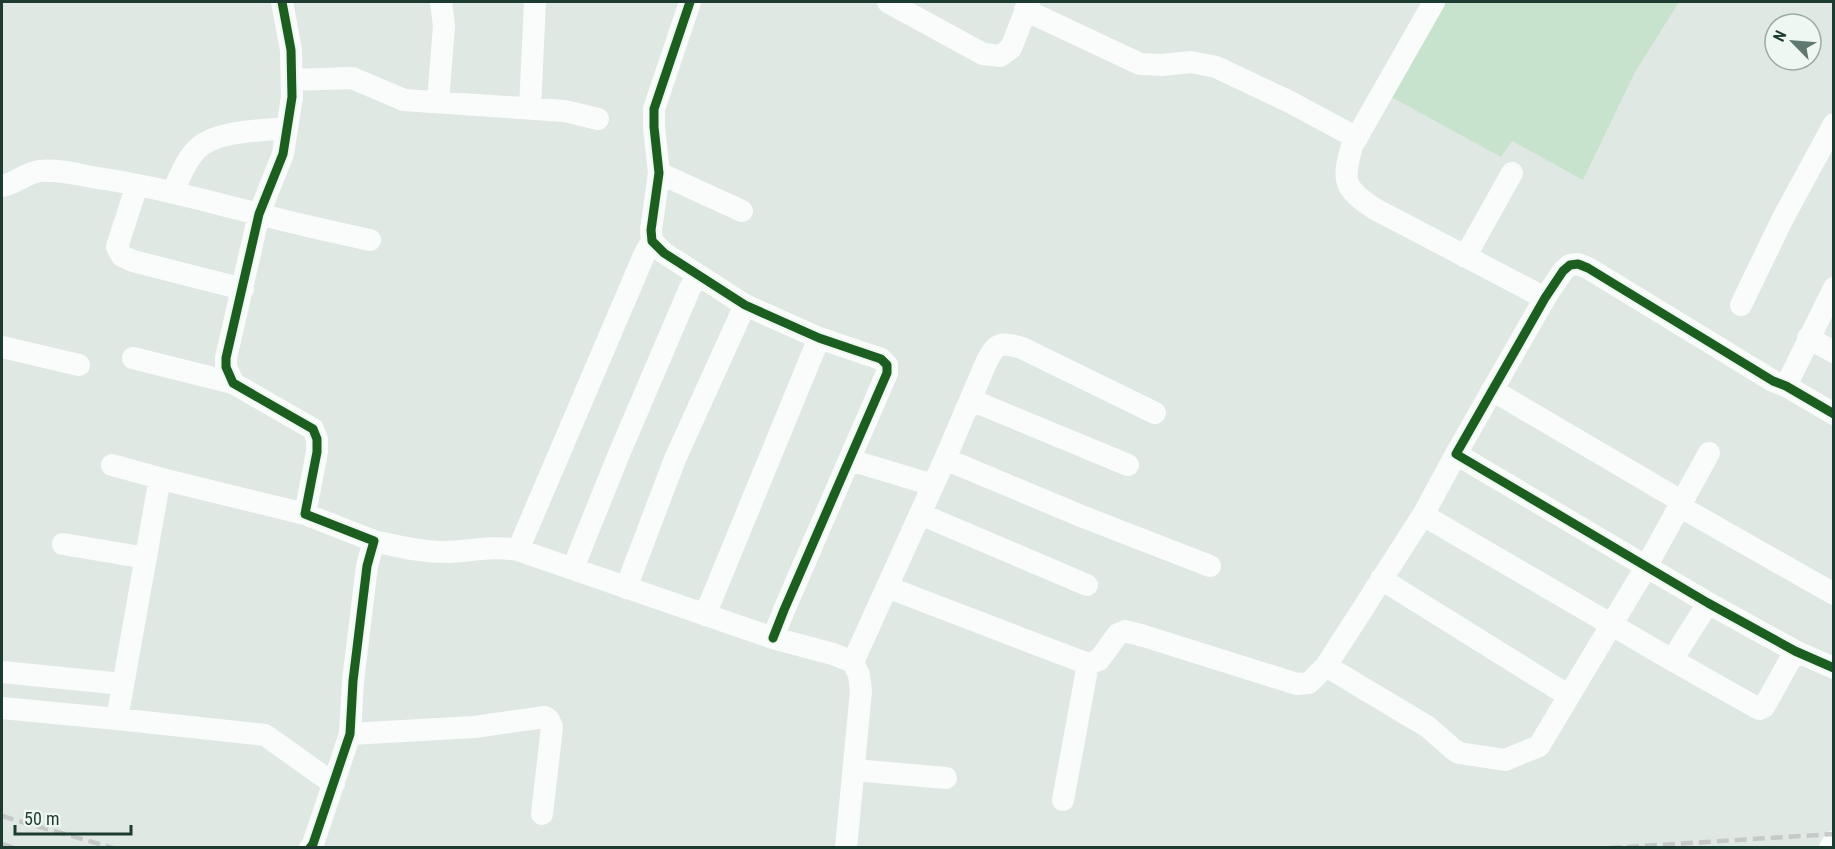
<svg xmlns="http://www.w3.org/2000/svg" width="1835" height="849" viewBox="0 0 1835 849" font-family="'Roboto Condensed',sans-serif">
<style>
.green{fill:#c7e3cd}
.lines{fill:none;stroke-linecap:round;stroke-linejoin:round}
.minor{stroke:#fafcfb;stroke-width:22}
.rail{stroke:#c5cac8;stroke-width:4.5;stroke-dasharray:12 6;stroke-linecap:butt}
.cycleway-casing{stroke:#eef7f2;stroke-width:13}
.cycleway{stroke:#1b5e20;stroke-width:9}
</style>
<rect width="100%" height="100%" fill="#e0e8e4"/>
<path class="green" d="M1437 2H1679L1634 74 1583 180 1512 141 1501 157 1384 93Z"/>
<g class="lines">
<path class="minor" d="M282 2 291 50 292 97 283 154 259 214 226 358V367L233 383 313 429 317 439V452L305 514 374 541 367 566 353 681 350 734 313 844 310 848
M690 2 654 109V127L659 173 651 230 652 241 664 253 745 305 819 338 881 359 887 365V373L784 610 773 638
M888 2 983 54 1000 56 1011 48 1029 2
M1434 2 1352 146C1342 181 1343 188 1375 209L1545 298
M1025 10 1140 64 1162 65 1191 62 1216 67 1290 102 1357 138
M293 80 352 78 404 100 565 111 598 119
M438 101 444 26 441 2
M530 108 535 2
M659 173 742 211
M137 185 117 247 122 256 133 261 243 289
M2 186C15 184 25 173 40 171 59 169 79 175 98 178 153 186 205 201 259 214 296 224 333 232 370 240
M173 192C179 178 185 162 196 150 214 130 261 131 287 128
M1465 257 1512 173
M1741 305 1782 220 1834 124
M1808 338 1834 352
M2 347 79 365
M133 358 233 383
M1786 386 1834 288
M1492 390 1681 501
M971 400 1128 465
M1834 414 1786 386 1773 381 1588 268 1578 264 1570 265 1563 271 1545 298 1456 454 1708 603 1795 651 1834 668
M945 459 1081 516 1210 566
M850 460 933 485
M112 465 174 482 305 514
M1679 506 1834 594
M920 514 1087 585
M1423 515 1672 660 1759 709 1764 707 1795 651
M374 541C397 546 420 552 443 552 470 552 489 545 518 550L773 638 833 654 853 662 859 675 861 691 846 848
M63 544 146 558
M518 550 645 253 652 241
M573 568 619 454 690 288 699 276
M1381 579 1569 696
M887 587 1088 664 1099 660 1118 634 1125 631 1144 636 1297 684 1309 683 1326 666 1423 515 1456 454
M626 588 675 459 745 305
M705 615 819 338
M1672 660 1708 603
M853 662 945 459 986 363C996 342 1001 342 1022 348L1155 413
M1326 666 1428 727 1453 749 1459 753 1505 760 1539 746 1646 567 1709 453
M2 672 123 684
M2 708 117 719 265 735 334 784
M117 719 160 478
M350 734 474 727 545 717 549 720 552 727 542 814
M854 770 946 778
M1063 800 1088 664
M1830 848 1834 841"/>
<path class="rail" d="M2 816 113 848
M2 844 14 848
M1609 848 1834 834"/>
<defs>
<path id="cycleway" d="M282 2 291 50 292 97 283 154 259 214 226 358V367L233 383 313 429 317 439V452L305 514 374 541 367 566 353 681 350 734 313 844 310 848
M690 2 654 109V127L659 173 651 230 652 241 664 253 745 305 819 338 881 359 887 365V373L784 610 773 638
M1834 414 1786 386 1773 381 1588 268 1578 264 1570 265 1563 271 1545 298 1456 454 1708 603 1795 651 1834 668"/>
</defs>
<use href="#cycleway" class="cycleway-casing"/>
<use href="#cycleway" class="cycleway"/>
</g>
<rect width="1835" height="849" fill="none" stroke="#1d3c31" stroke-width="6"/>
<g transform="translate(1793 42) rotate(295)"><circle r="28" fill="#eef7f2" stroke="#9aaca5" stroke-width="1.5"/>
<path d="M0-4.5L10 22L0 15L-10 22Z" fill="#617870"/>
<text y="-9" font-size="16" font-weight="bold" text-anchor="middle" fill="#1d3c31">N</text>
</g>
<path d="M15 825v9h116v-9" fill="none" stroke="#1d3c31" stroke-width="3"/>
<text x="24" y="825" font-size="18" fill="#1d3c31" stroke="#eef7f2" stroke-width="4.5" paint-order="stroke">50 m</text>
</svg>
